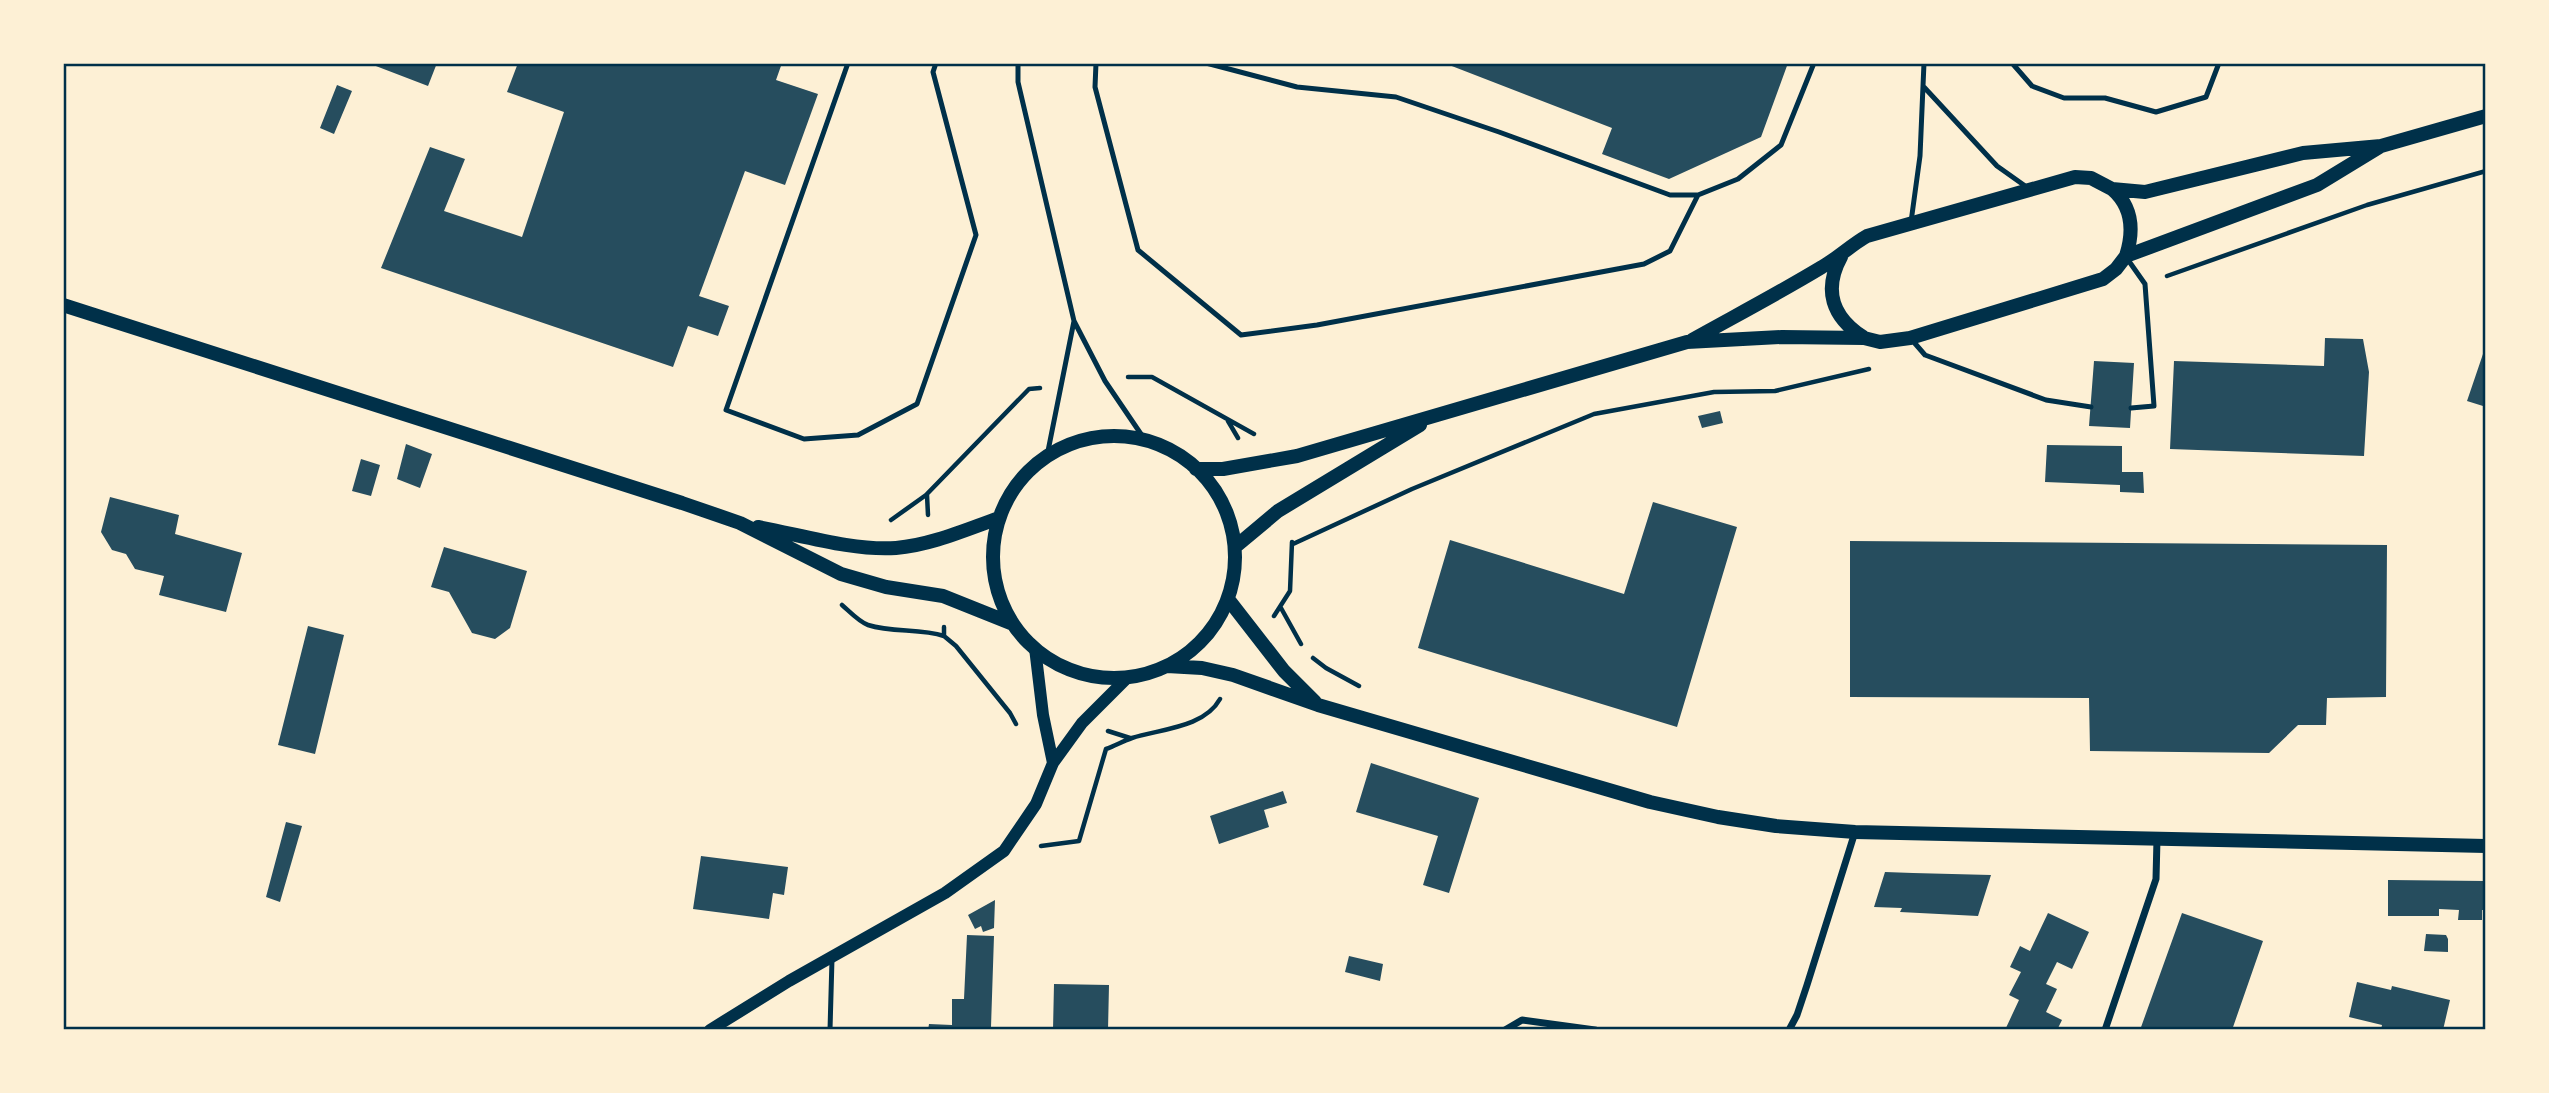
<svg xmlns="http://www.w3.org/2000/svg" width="2549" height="1093" viewBox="0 0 2549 1093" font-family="'Work Sans',sans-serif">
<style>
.building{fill:#264d5e}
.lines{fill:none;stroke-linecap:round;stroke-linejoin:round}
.path{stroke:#003049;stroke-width:4.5}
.service{stroke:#003049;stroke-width:5}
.minor{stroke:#003049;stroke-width:7}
.tertiary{stroke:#003049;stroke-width:12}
.secondary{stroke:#003049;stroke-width:14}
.neatline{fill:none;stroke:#003049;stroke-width:2.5}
</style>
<rect width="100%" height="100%" fill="#fdf0d5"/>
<path class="building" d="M368 63H437L428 86Z
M518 63H782L776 80 818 94 785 185 745 171 699 296 729 306 718 336 688 326 673 367 381 268 430 147 465 159 444 211 522 237 564 112 507 92Z
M1444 63H1788L1761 137 1669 179 1602 154 1612 128Z
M337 85 352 91 334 134 320 128Z
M2325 338 2363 339 2369 372 2364 456 2170 449 2174 361 2324 366Z
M2484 351 2486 352V396L2483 406 2467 401Z
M2094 361 2134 363 2130 428 2089 426Z
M1720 411 1723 423 1702 428 1698 416Z
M406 444 432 454 420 488 397 479Z
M2047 445 2122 446V472H2143L2144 493 2120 492V485L2045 482Z
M361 459 380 465 371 496 352 491Z
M110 497 179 515 175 534 242 553 226 612 159 595 164 576 135 569 126 554 112 550 101 532Z
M1653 502 1737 527 1677 727 1418 648 1450 540 1624 594Z
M1850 541 2387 545 2386 697 2327 698 2326 725H2298L2269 753 2090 751 2089 698 1850 697Z
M444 547 527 571 510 628 495 639 472 633 449 592 431 587Z
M308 626 344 635 315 754 278 745Z
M1371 763 1479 798 1449 893 1423 885 1438 836 1356 812Z
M1283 791 1287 803 1264 810 1269 827 1219 844 1210 816Z
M286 822 302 826 280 902 266 897Z
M701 856 788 867 784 895 773 893 769 919 693 909Z
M1885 872 1913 873 1991 875 1978 916 1900 912 1902 908 1874 907Z
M2388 880 2485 881V910H2482V920H2458L2459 910 2439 909V916H2388Z
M995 900 994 928 983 932 981 926 975 929 968 915Z
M2048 913 2089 932 2072 969 2057 962 2046 984 2057 989 2046 1012 2062 1020 2057 1030H2005L2019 1000 2009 995 2021 972 2010 967 2020 946 2030 951Z
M2182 913 2263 941 2232 1030H2140Z
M2426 934 2446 935 2448 939V952L2424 951Z
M967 935 994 936 991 1027H979L978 1030H928L929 1024 952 1025V999H964Z
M1349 956 1383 964 1380 981 1345 972Z
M2357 982 2391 990 2392 986 2450 1000 2443 1030H2381L2382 1025 2349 1017Z
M1054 984 1109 985 1108 1030H1053Z"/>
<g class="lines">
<path class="path" d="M2167 276 2367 205 2486 171
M1128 377H1152L1254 434
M1228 421 1238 438
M927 495 928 515
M891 520 926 495 1029 389 1040 388
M1293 544 1412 489 1594 414 1714 392 1775 391 1869 369
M842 605C849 611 859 622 868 625 893 633 920 628 944 636
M1281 608 1301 644
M1274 616 1290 591 1292 542
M944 627V636L956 646 1010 713 1016 724
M1313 658 1326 668 1359 686
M1108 731 1130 738
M1041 846 1079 841 1106 749C1115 746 1123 741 1132 738 1160 729 1204 728 1220 699"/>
<path class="service" d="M848 63 726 410 804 439 858 435 917 404 976 235 933 72 936 63
M1018 63V82L1074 321 1105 381 1145 440
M1096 63 1095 87 1138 250 1241 335 1317 325 1644 264 1670 251 1698 195
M1206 63 1297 87 1396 97 1499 132 1670 195H1698L1738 179 1781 145 1814 63
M2012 63 2032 86 2064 98H2105L2156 112 2206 97 2219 63
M1923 86 1924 63
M1911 222 1920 156 1923 86 1997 166 2028 188
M2126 257 2145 284 2154 406 2131 408
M1912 340 1925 355 2046 400 2091 407
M1047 456 1074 321
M830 1030 832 959"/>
<path class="minor" d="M1505 1030 1522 1020 1595 1030
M1789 1030 1797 1015 1807 985 1855 832
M2105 1030 2156 879 2157 839"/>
<path class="tertiary" d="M1035 648 1043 715 1053 763
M710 1030 789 981 945 893 1004 851 1036 804 1053 763 1082 723 1128 677"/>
<path class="secondary" d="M2112 189C2133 207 2134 231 2126 256
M1841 257C1823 290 1832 317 1863 337
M63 305 682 503 740 523 841 574 886 587 943 596 1013 624
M1692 340C1735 316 1779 293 1822 267 1838 258 1851 245 1867 236L2075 177 2091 178 2112 189 2145 192 2303 153 2381 146 2486 116
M993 557a121 121 0 1 1 242 0a121 121 0 1 1-242 0Z
M1196 469H1223L1297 456 1687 342 1782 337 1864 338 1880 342 1910 338 2103 279 2116 269 2126 256 2317 185 2381 146
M758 527C801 535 853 551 896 548 931 545 965 530 999 518
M1235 547 1278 511 1420 425
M1228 599 1284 671 1315 702
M1167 666 1202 668 1233 675 1318 705 1650 802 1718 817 1776 826 1855 832 2486 846"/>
</g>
<rect width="2549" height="1093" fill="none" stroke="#fdf0d5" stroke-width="130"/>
<rect x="65" y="65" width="2419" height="963" class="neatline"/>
</svg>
